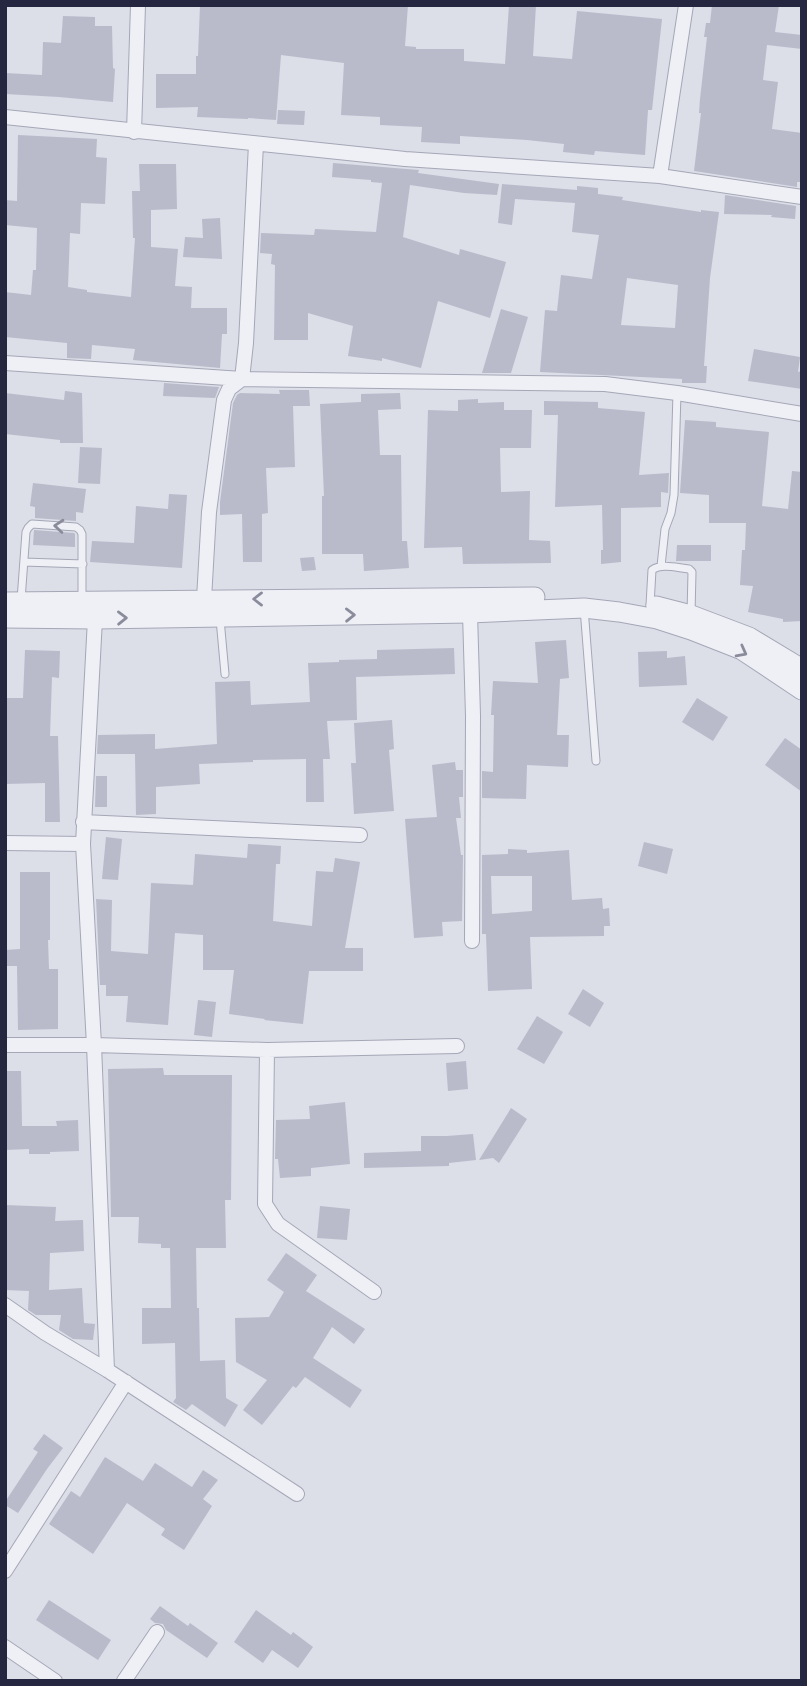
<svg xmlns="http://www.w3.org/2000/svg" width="807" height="1686" viewBox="0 0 807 1686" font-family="Helvetica,sans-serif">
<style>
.building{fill:#b9bbcb;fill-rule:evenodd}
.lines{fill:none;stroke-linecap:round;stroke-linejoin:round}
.service-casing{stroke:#a5a7b6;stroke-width:9}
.minor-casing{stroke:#a5a7b6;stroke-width:16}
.tertiary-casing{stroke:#a5a7b6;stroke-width:21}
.service{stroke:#eff0f6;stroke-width:7}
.minor{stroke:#eff0f6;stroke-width:14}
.tertiary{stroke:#eff0f6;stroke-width:19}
.oneway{stroke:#8a8c9b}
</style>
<rect width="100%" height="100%" fill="#dcdee8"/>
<path class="building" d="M200 5H408L405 46 416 47V49H464V61L505 64 509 5H536L533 56 572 59 577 11 662 19 652 110H648L645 155 595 151 594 155 563 152 564 144 527 140 460 136V144L421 142 422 127 380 125V117L341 115 344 63 281 55 276 120 248 118V119L197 117 198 107 156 108V74H196V56H198Z
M712 5H779L775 32 802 35V49L767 45 763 80 778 82 772 129 802 133V182H797V187L694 171 701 113H699L700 99 707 37H704L706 23H710Z
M63 16 95 17V26H112L113 68 115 69 113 102 59 97 5 94V73L42 75 43 42 61 43Z
M278 110 305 111 304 125 277 124Z
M18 135 97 139 96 157 107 158 105 204 81 203 80 234 70 233 68 287 87 290V292L131 297 135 238H133L132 191H140L139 164H176L177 209 151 210V247L178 249 175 286 192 287 191 308H227V334H222L220 368 133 360 135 349 92 345 91 359 67 358V343L5 337V292L31 295 33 270H36L37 228 5 225V200L17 201Z
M333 163 419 170 418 173 499 184 497 195 464 193 410 185 403 237 459 255 460 249 506 262 490 318 438 301 421 368 382 358V361L348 356 353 326 308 313V340H274L275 265 271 264 272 254 260 253 261 233 314 235 315 229 376 232 382 183 371 182V180L332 177Z
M502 184 577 190V186L598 188V194L623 197 622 200 701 212V210L719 212 710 278 704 366H707L706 383H682V379L540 372 545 310 557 311 561 275 592 279 599 235 572 232 575 203 515 199 512 225 498 223ZM627 278 678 285 675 328 621 325Z
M725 195 796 206 795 219 771 217 772 215 724 214Z
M220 218 222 259 183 257 185 237 203 238 202 219Z
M501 309 528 317 511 373H482Z
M754 349 800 357 798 372 802 371V389L748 381Z
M164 383 219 387 215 398 163 396Z
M279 390H309L310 406H293L295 467 266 468 268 513 262 514V562H243L242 514 220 515V502L233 403 237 395 240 393 280 394Z
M65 391 82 393 83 443H60V440L5 434V393L64 400Z
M400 393 401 409 378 410 380 455H401L402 541H407L409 568 364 571 363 554H322V496H324L320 404 361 402V394Z
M478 399V403L504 402V410H532L531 448H500L501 492 530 491 529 540 550 541 551 563 463 564 462 547 424 548 428 410 458 411V400Z
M544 401 598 402V408L645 412 639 475 669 473 668 493 661 492V507L621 508V562L601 564V550H603L602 505 555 507 558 415H544Z
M685 420 716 422V427L769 432 762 506 788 509 792 471 802 472V621L783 622V619L748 612 753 586 740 585 742 550H745L746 523H709V495L680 493Z
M80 447 102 448 100 484 78 483Z
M33 483 86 489 83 513 76 512V521L35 518V507L30 506Z
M169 494 187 495 182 568 90 562 92 541 134 543 136 506 168 509Z
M34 530 74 533 75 534V547L33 545Z
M677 545H711V561H676Z
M314 557 316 570 302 571 300 558Z
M566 640 569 678 560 679 557 735H569L568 767 527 765 526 799 482 798V771L493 772 494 715H491L493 681 538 683 535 642Z
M454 648 455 674 356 677 357 720 327 721 330 759H323L324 802H306V759L253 760V762L199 764 200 784 156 787V814L136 815 135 754H97L98 735 155 734V749L217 744 215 682 250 681 251 705 310 702 308 663 339 662V660L377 659V650Z
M25 650 60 651 59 678 52 677 50 736H58L60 822H45V783L5 784V698H23Z
M667 651V658L685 656 687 685 639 687 638 652Z
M697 698 728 717 713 741 682 722Z
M392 720 394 749 389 750 394 811 354 814 351 763H356L354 723Z
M785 738 802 750V792L765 765Z
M455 762 456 770H463V797H459L461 818H456L461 855H463L462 921 442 922 443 936 414 938 405 819 437 817 432 765Z
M96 776H107V807H95Z
M106 837 122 839 118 880 102 879Z
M644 842 673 849 667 874 638 866Z
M248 844 281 846 280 864H276L273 921 312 926 316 871 333 872 335 858 360 862 345 948H363V971H309L303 1024 264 1020 265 1019 229 1014 234 970H203V935L175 933 168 1025 126 1022 128 996H106V985H100L96 899 112 900 111 951 148 954 151 883 193 885 195 854 247 858Z
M508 849 527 850V853L569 850 572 900 602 898 603 909 609 908 610 926H604V936L530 937 532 989 488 991 486 934H482V855L508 854ZM491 876H532V911L492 914Z
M20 872H50V940H48L49 969H58V1029L18 1030 17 966H5V950L20 949Z
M583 989 604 1003 590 1027 568 1014Z
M198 1000 216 1002 212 1037 194 1035Z
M537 1016 563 1032 544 1064 517 1049Z
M466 1061 468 1089 448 1091 446 1063Z
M163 1068 164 1075H232L231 1200H225L226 1248H196L197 1308H199L200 1361 225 1360 226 1398 238 1405 225 1427 192 1404 186 1410 173 1402 176 1398 175 1343 142 1344V1308H171L170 1248H161V1244L138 1243 139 1217H111L108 1069Z
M5 1071H21L22 1126H57L56 1121 78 1120 79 1151 50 1152V1154H29V1149L5 1150Z
M345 1102 350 1164 311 1168V1176L280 1178 278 1159H275L276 1120 310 1119 309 1106Z
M511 1108 527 1119 499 1163 493 1158 479 1160Z
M473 1134 476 1160 449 1163V1166L364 1168V1153L421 1151V1136H447Z
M5 1205 56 1207 55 1221 83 1220 84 1251 50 1253 49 1290 82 1288 84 1323 95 1324 93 1340 73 1339 59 1330 61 1315H36L28 1310 29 1291 5 1290Z
M320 1206 350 1209 347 1240 317 1238Z
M286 1253 317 1275 306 1291 365 1329 354 1344 332 1327 313 1358 362 1390 350 1408 305 1377 296 1388 293 1386 262 1425 243 1410 267 1380 236 1362 235 1318 269 1317 284 1292 267 1280Z
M44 1434 63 1448 47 1469 18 1513 5 1505V1502L38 1452 33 1449Z
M105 1457 143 1481 155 1463 192 1487 203 1470 218 1480 203 1499 212 1506 184 1550 161 1535 165 1529 127 1503 93 1554 49 1524 71 1491 80 1497Z
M49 1600 111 1640 98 1660 36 1620Z
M160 1606 188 1626 190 1623 218 1643 207 1658 166 1630 163 1624 155 1623 150 1619Z
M256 1610 291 1635 293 1632 313 1647 298 1668 272 1650 263 1663 234 1642Z"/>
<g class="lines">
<defs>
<path id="service" d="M24 562 83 564
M661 566 665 529 671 513 674 495 677 393
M21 600 26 532 28 528 32 524 76 527 80 530 82 534V600
M650 605 652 570C662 563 677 568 689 569L692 572 691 614
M584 608 596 761
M220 619 225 674"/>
<path id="minor" d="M5 117 405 159 660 176 802 197
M134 132 138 5
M660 176 686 5
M5 363 242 379 605 384 677 393 802 414
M204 599 209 512 224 400 229 389 242 379 246 343 256 144
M470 613 473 716 472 941
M95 619 83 844 94 1045 107 1370
M83 822 360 835
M5 843 83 844
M5 1045H94L267 1050 457 1046
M267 1050 265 1204 278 1224 374 1292
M5 1305 45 1333 107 1370 297 1494
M5 1571 126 1382
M5 1647 55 1681
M124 1681 157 1632"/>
<path id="tertiary" d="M5 602 535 597
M656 606 691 615 749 637 802 669
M5 618 95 619 470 613 584 608 619 612 657 619 691 630 742 650 802 690"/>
</defs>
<use href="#service" class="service-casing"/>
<use href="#minor" class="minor-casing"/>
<use href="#tertiary" class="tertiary-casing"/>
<use href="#service" class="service"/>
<use href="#minor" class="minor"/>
<use href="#tertiary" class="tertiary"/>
</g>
<defs><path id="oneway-chevron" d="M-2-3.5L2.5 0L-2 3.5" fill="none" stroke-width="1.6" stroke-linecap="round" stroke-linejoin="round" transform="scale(1.75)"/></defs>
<g class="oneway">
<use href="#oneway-chevron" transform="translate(59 526) rotate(-175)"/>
<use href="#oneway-chevron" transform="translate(258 599) rotate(180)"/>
<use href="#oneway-chevron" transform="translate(350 615) rotate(-1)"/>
<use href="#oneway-chevron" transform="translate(122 618) rotate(-1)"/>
<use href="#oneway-chevron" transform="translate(742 652) rotate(28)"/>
</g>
<rect width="807" height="1686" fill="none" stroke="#252740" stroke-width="14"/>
</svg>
